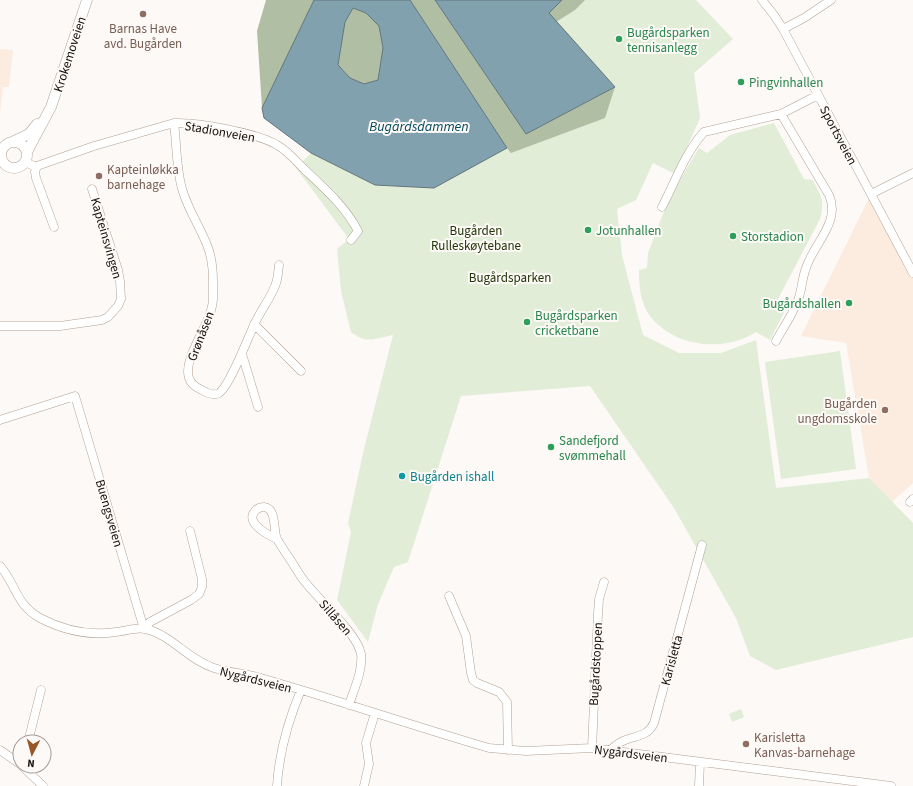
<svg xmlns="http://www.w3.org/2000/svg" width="913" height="786" viewBox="0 0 913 786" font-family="'Source Sans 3',sans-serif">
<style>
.built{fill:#fbecdf}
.green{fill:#e1edd7}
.forest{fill:#b0bea3}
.water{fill:#82a1ae;stroke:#61757d;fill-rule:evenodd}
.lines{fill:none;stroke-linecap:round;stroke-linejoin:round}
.minor-casing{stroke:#b2a092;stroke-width:9}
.major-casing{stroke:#b2a092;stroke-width:11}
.minor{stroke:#fff;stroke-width:8}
.major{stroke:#fff;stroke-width:10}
.education-dot{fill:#8d6e63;stroke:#fdf9f6;stroke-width:1.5}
.leisure-dot{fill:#2e9e5b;stroke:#fdf9f6;stroke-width:1.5}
.culture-dot{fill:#0f9aa8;stroke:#fdf9f6;stroke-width:1.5}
.labels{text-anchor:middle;stroke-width:4;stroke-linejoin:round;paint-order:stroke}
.education-label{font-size:13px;fill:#785e54;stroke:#fdf9f6;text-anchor:start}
.leisure-label{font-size:13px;fill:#27864d;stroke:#fdf9f6;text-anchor:start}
.street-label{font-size:13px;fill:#150f0a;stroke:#fdf9f6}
.park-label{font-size:13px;fill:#22350a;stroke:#fdf9f6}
.culture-label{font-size:13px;fill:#0d838f;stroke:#fdf9f6;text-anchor:start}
.water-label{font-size:14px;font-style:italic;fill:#04495e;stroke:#fdf9f6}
</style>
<rect width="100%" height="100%" fill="#fdf9f6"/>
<path class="built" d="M0 49 13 50 9 87H3L0 113Z
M871 194 913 273V483L892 502 869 478 846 343 801 336Z"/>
<path class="green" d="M576 0H696L733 39 694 73 700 118 675 174 653 163 636 200 617 209 622 255 643 335 679 353H721L756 340 776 488 869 478 913 523V637L776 670 750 656 736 618 674 508 590 386 461 396 408 562 394 567 378 604 368 642 337 600 351 532 348 523 364 449 393 335C375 338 368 345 351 332L341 291 337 249 349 239 296 168 311 153 375 185 434 188 507 148 526 134 615 87 556 22Z
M774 123 804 179 813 180C821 197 825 200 820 219L777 301 787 307 770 340 756 332C723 353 674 347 650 316 640 303 639 286 639 270L647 268 648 253 663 214 681 178 699 148 707 153 730 135Z
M840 351 856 469 781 479 765 362Z
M741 709 744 717 732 722 729 714Z"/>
<path class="forest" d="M266 0H314L262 108 257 31Z
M410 0H435L526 134 615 87 605 118 511 153 507 148Z
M562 0H585L575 10 556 22 549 13Z
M353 8 366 13 379 26 383 48 378 80 364 84 350 78 338 65 345 22Z"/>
<path class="water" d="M314 0H410L507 148 434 188 375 185 311 153 264 118 262 108ZM353 8 366 13 379 26 383 48 378 80 364 84 350 78 338 65 345 22Z
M435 0H562L549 13 615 87 526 134Z"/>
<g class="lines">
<defs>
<path id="minor" d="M762 0 774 15 783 29 913 273
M783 29 804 18 831 0
M174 123C177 146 176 171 183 192 189 211 200 227 207 245 214 262 213 280 213 298 213 323 182 357 189 378 191 384 197 388 202 390 207 393 214 396 219 393 230 386 248 337 255 323 261 310 270 299 275 286 278 280 278 272 279 265
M25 162 34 166H37L94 146 174 123C198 122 257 133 277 145 288 151 296 161 304 169 324 188 345 206 358 231L351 240
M37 166 35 172 36 178 54 227
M871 194 913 173
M662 207C675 182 685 153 704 132L781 114 818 95
M254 324 301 371
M0 326H60L102 320 108 317 118 306 121 299 120 281 118 270 92 189
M776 341C783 328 793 314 798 300 802 290 802 278 806 268 814 243 841 222 829 195L781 114
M242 354 258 407
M0 420 75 396 144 629
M910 502 913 499
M277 539C268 535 243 522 256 510 258 508 261 507 264 507 277 508 273 531 277 539 279 543 283 548 285 552 291 560 296 569 302 578 316 598 357 632 361 654 363 671 354 689 349 705
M0 566C16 584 16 605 40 618 63 630 90 636 116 632 126 631 136 627 146 629 171 635 189 660 214 668 229 673 246 673 261 678 338 700 413 726 489 748L526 751 592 748 891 786
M449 596 466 636 471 673 473 680 477 683 499 692 507 702 508 750
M144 629 150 622 191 600 199 594 202 587V579L190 531
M28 742 41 690
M592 748 598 614 599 599 604 582
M0 750 20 764
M610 750C614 747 617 744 621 742 634 735 647 738 654 723L702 545
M22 766 43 786
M277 786C279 753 288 721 301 690
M364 786 369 764 366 743 375 713
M699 786 700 762"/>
<path id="major" d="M12 142 29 134 37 124
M1 155a13 13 0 1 1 26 0a13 13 0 1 1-26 0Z
M27 152 51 107 87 0"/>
</defs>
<use href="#minor" class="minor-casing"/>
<use href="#major" class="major-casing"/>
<use href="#minor" class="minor"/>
<use href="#major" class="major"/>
</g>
<g class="education-dot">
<circle cx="143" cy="14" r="4"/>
<circle cx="99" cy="176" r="4"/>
<circle cx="885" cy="410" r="4"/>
<circle cx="746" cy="744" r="4"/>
</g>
<g class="leisure-dot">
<circle cx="619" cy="39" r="4"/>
<circle cx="741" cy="82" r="4"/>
<circle cx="588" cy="230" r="4"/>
<circle cx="733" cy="236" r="4"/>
<circle cx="849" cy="303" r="4"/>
<circle cx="527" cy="322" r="4"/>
<circle cx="551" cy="447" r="4"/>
</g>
<circle class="culture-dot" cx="402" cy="476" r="4"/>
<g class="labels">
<g class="education-label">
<text x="143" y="33" text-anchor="middle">Barnas Have<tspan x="143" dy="15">avd. Bugården</tspan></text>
<text x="107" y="174">Kapteinløkka<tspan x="107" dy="15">barnehage</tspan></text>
<text x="877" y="408" text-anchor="end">Bugården<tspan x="877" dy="15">ungdomsskole</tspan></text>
<text x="754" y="742">Karisletta<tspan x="754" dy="15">Kanvas-barnehage</tspan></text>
</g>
<g class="leisure-label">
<text x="627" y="37">Bugårdsparken<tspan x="627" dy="15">tennisanlegg</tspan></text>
<text x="749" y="87">Pingvinhallen</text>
<text x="596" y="235">Jotunhallen</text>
<text x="741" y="241">Storstadion</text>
<text x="841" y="308" text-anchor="end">Bugårdshallen</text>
<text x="535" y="320">Bugårdsparken<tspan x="535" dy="15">cricketbane</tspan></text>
<text x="559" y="445">Sandefjord<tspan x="559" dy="15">svømmehall</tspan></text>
</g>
<g class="street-label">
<text transform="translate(69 54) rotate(-72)" y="5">Krokemoveien</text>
<text transform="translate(220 131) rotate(10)" y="5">Stadionveien</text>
<text transform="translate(839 135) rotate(62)" y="5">Sportsveien</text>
<text transform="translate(107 238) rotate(74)" y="5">Kapteinsvingen</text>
<text transform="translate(200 336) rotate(-69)" y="5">Grønåsen</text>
<text transform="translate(110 513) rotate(74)" y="5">Buengsveien</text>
<text transform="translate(336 617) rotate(49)" y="5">Sillåsen</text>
<text transform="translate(671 660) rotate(-75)" y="5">Karisletta</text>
<text transform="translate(595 664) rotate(-87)" y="5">Bugårdstoppen</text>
<text transform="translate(256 679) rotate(14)" y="5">Nygårdsveien</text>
<text transform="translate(631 753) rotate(7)" y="5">Nygårdsveien</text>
</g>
<g class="park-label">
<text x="476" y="235">Bugården<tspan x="476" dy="15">Rulleskøytebane</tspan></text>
<text x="510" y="282">Bugårdsparken</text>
</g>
<g class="culture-label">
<text x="410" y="481">Bugården ishall</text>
</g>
<g class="water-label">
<text x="419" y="131">Bugårdsdammen</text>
</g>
</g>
<g transform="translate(32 754) rotate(186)"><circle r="19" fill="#fdf9f6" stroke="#a09b98"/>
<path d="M0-3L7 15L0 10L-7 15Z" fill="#995626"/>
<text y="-6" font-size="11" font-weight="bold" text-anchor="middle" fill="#150f0a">N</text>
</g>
</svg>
